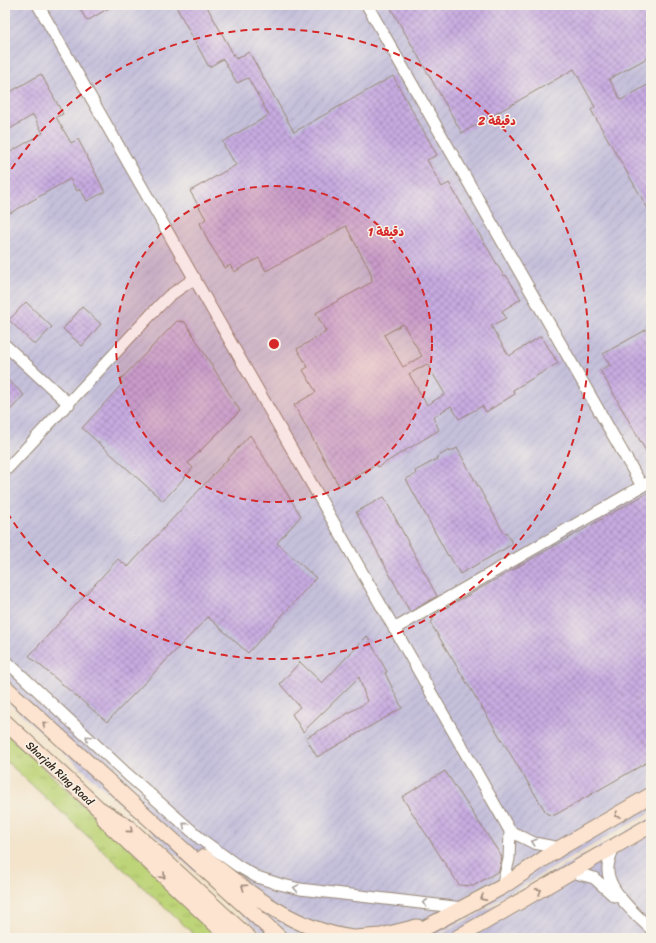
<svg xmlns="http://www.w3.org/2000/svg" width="656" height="943" viewBox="0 0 656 943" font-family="Sriracha,'Playpen Sans Arabic',sans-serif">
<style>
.industrial{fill:url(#industrial-furrows)}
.grass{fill:url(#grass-tufts);stroke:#7c7f4b}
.building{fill:url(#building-cross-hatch);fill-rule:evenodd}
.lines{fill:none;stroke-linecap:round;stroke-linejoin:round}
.street-casing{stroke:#978774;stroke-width:13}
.secondary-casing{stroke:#978774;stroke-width:17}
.street{stroke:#fff;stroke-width:11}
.secondary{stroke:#fde4d1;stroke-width:15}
.oneway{stroke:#9c8778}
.oneway2{stroke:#a79f9a}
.ring{fill:none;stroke:#d62828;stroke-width:2;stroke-dasharray:7 5}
.labels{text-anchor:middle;stroke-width:3;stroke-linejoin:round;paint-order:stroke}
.street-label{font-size:11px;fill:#3b2a1e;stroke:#f7f3e8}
.centre{fill:#d62828;stroke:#f7f3e8;stroke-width:2}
.ring-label{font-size:12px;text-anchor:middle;font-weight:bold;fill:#d62828;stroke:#f7f3e8;stroke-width:3;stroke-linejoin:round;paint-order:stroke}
</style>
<defs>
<pattern id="industrial-furrows" width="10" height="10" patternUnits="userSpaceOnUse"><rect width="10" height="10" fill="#c5c0da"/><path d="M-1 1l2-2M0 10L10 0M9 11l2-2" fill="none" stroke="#aaa5bb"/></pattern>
<pattern id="grass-tufts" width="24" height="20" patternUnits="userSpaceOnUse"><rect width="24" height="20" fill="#bed478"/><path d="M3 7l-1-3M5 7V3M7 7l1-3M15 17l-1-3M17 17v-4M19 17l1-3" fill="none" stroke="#a4b667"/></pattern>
<pattern id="building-cross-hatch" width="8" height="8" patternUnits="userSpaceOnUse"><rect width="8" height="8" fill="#c7abe1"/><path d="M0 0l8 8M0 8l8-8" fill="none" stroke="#a38bb6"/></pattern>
</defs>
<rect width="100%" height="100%" fill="#f7f3e8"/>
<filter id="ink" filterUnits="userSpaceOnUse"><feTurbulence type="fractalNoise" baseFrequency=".025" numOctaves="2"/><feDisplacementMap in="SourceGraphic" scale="8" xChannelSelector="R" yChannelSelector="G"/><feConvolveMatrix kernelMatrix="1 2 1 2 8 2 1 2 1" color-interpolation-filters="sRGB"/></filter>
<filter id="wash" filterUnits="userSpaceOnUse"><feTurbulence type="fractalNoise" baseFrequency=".012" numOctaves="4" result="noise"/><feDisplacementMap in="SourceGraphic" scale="16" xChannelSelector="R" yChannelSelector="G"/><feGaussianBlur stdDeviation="0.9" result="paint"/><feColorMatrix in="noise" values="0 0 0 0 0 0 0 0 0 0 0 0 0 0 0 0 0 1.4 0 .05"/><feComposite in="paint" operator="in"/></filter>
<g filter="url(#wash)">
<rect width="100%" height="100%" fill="#f3e4cb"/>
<path class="industrial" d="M5 5H651V812L431 938H268L5 699Z
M651 818V938H434Z"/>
<path class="grass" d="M5 733 228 938H198L5 760Z"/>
<g id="blocks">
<path class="building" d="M78 5H114L87 21Z
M175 5H206L236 59 249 52 294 132 393 76 437 155 427 160 442 187 449 183 504 276 506 275 521 299 502 311 506 318 491 326 509 356 541 336 558 363 513 390 515 394 486 412 482 406 459 419 451 406 433 417 439 430 378 467 376 464 339 486 294 405 316 392 303 370 308 367 297 349 326 332 316 313 372 282 371 273 346 226 266 271 259 258 234 272 230 265 225 268 208 241 200 223 206 219 190 191 236 165 222 142 269 115 248 78 237 83 223 59 209 67ZM403 324 422 356 403 367 384 335ZM427 364 445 394 427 405 409 374Z
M389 5H651V56L609 79 621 100 651 83V214L591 110 595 107 574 69 462 133Z
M41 74 63 114 56 117 71 143 78 139 105 192 87 201 80 189 77 191 70 179 5 216V155L43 133 33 115 5 132V95Z
M26 302 52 327 35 345 9 320Z
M82 307 101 324 82 346 63 329Z
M177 321 185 322 240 411 188 463 193 468 163 501 82 428 123 383 120 380Z
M651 327V460L600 370 610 365 603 354Z
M5 377 24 395 5 416Z
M250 435 301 516 277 543 316 578 248 653 208 617 107 722 29 656 118 559 128 567Z
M457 448 504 533 506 532 513 544 460 574 449 555 448 556 406 479 416 474 415 471 437 459 436 458 449 450 450 452Z
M651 491V760L555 815 547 814 431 624 435 614Z
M384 497 437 596 410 612 356 512Z
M367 636 387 672 385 673 402 708 317 757 306 738 367 702 359 677 303 732 292 714 300 707 280 684 300 662 322 683Z
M445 771 502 857 499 871 473 886 459 885 402 797Z"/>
</g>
</g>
<g filter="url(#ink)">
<use href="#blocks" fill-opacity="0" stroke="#978774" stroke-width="1"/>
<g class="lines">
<defs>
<path id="street" d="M38 5 510 831 509 859 502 887
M367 5 642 486
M5 345 69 404
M5 471 159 306 169 296 195 278
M394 629 651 481
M5 660 127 774 202 840 238 866 257 877 279 884 300 889 463 908
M510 831 534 843 560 848
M614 847C611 855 607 863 608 871 609 891 637 916 651 929
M572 872 594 878 614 896"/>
<path id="secondary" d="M5 687 280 938
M5 722 98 808 129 828 249 938
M103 817 112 827 230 938
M204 857C248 893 296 931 353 938
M354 938 381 936 417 927
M406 938 502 887 560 848 651 795
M457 938 651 825"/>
</defs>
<use href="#street" class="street-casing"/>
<use href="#secondary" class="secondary-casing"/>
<use href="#street" class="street"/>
<use href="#secondary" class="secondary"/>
</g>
<defs><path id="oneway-chevron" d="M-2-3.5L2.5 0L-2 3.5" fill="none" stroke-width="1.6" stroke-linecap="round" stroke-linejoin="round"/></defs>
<g class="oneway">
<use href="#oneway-chevron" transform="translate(45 724) rotate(-137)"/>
<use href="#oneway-chevron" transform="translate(617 815) rotate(150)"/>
<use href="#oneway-chevron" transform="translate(130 830) rotate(41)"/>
<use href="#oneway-chevron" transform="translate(163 876) rotate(44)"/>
<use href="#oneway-chevron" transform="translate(244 887) rotate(-146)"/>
<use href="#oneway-chevron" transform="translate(539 891) rotate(-29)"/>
<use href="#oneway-chevron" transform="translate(483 898) rotate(151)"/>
</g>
<g class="oneway2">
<use href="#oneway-chevron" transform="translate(88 738) rotate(-137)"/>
<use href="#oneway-chevron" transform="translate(185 825) rotate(-139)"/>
<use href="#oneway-chevron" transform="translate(534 842) rotate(-161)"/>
<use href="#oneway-chevron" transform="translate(296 888) rotate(-170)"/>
<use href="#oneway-chevron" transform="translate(425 903) rotate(-173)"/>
</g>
</g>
<circle cx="274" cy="344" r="158" fill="#d62828" fill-opacity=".12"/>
<g class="ring">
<circle cx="274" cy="344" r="158"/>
<path d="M5 179A315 315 0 1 1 5 509"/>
</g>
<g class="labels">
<g class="street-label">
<text transform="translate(60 773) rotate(43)" y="4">Sharjah Ring Road</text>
</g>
</g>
<circle cx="274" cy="344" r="6" class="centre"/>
<g class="ring-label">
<text x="497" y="125">2 دقيقة</text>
<text x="386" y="236">1 دقيقة</text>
</g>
<rect width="656" height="943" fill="none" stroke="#f7f3e8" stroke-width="20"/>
</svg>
